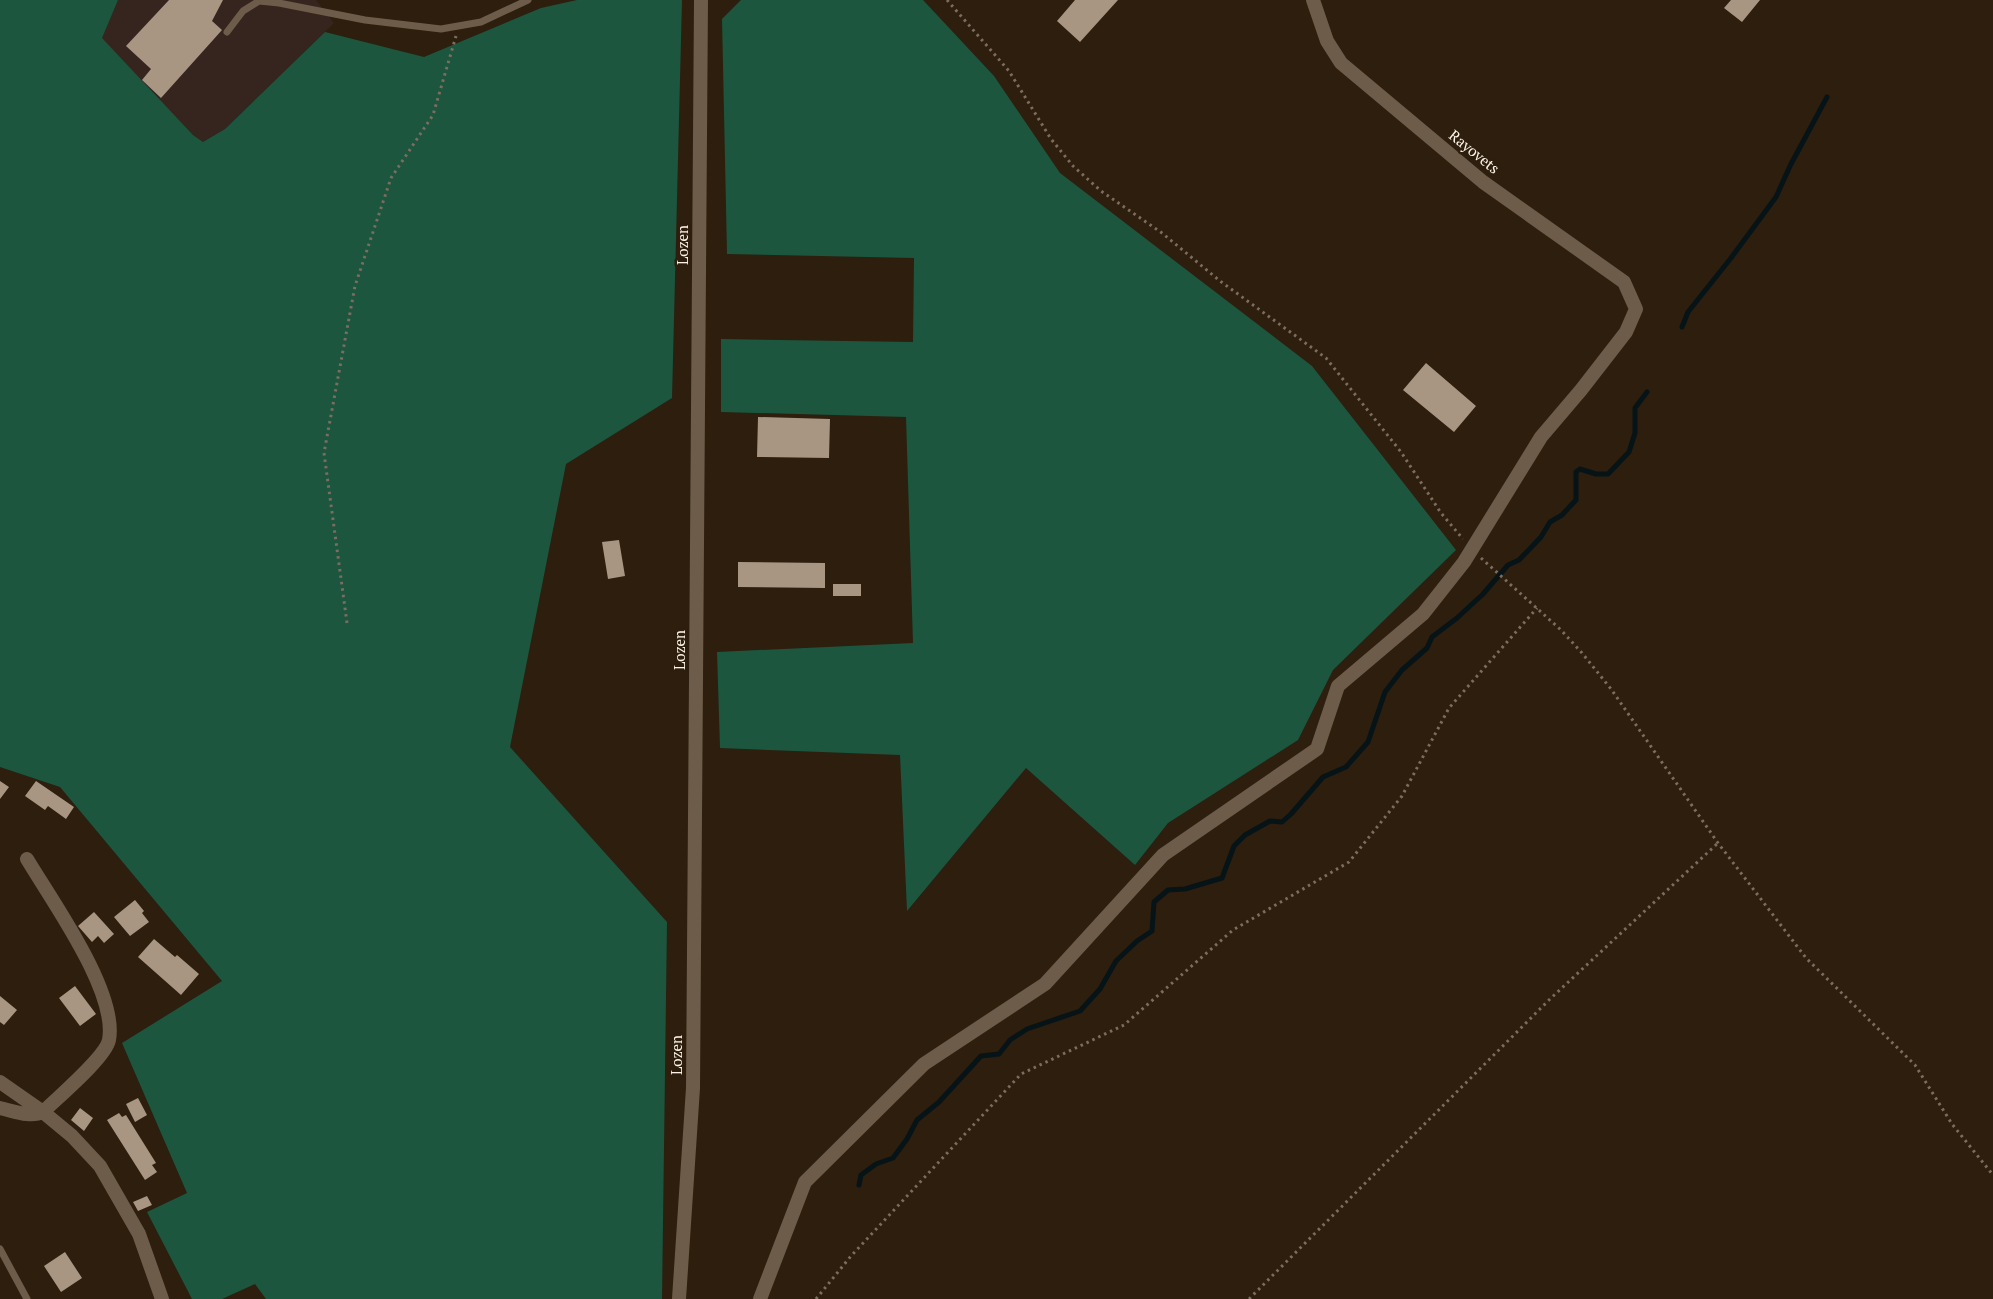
<svg xmlns="http://www.w3.org/2000/svg" width="1993" height="1299" viewBox="0 0 1993 1299" font-family="'PT Serif',serif">
<style>
.industrial{fill:#36241f}
.green{fill:#1c563e}
.lines{fill:none;stroke-linecap:round;stroke-linejoin:round}
.stream{stroke:#061418;stroke-width:5}
.building{fill:#a99682}
.path{stroke:#7b6d5f;stroke-width:3;stroke-dasharray:2.5 4;stroke-linecap:butt}
.service{stroke:#6d5c49;stroke-width:7}
.minor{stroke:#6d5c49;stroke-width:14}
.tertiary{stroke:#6d5c49;stroke-width:14}
.labels{text-anchor:middle;stroke-width:5;stroke-linejoin:round;paint-order:stroke}
.street-label{font-size:15px;fill:#fef3e8;stroke:#2d1e0e}
</style>
<rect width="100%" height="100%" fill="#2d1e0e"/>
<path class="industrial" d="M118 0H316L334 23 225 129 203 142 193 135 101 38Z"/>
<path class="green" d="M0 0H118L102 38 193 135 203 142 225 129 325 32 424 57 541 8 577 0H682L672 398 566 464 510 747 667 922 662 1299H266L255 1284 222 1299H192L147 1212 187 1193 122 1043 222 981 60 787 0 767Z
M741 0H923L994 76 1060 173 1312 366 1456 550 1333 670 1298 740 1168 823 1135 865 1026 768 907 911 900 755 720 748 717 652 913 643 906 417 721 412V339L913 342 914 258 727 254 722 19Z"/>
<g class="lines">
<path class="stream" d="M1682 327 1688 312 1731 258 1776 197 1791 164 1827 97
M859 1185 861 1175 876 1164 893 1158 907 1139 917 1120 939 1102 981 1056 999 1054 1010 1040 1027 1029 1080 1011 1100 989 1116 961 1137 941 1152 931 1154 902 1168 890 1185 889 1222 878 1234 846 1245 835 1270 821 1282 822 1291 814 1323 777 1346 767 1368 742 1385 692 1402 670 1427 648 1432 637 1457 618 1483 594 1508 565 1519 560 1541 537 1550 522 1562 515 1576 500V472L1580 469 1596 474H1608L1629 452 1635 433V408L1647 392"/>
</g>
<path class="building" d="M169 0H223L212 21 222 30 161 98 142 80 151 69 126 46Z
M1075 0H1118L1080 42 1057 21Z
M1731 0H1760L1742 22 1724 8Z
M1426 363 1476 406 1454 432 1403 390Z
M758 417 830 419 829 458 757 457Z
M619 540 625 576 608 579 602 542Z
M738 562 825 563V588L738 587Z
M833 584H861V596H833Z
M0 781 9 787 0 799Z
M36 781 74 807 66 819 48 806 45 810 25 796Z
M135 900 144 911 142 913 149 922 130 936 114 917Z
M94 912 114 934 104 943 98 936 92 942 78 926Z
M154 939 175 957 177 955 199 974 181 995 138 957Z
M75 986 96 1014 80 1026 59 998Z
M0 996 17 1010 4 1025 0 1022Z
M138 1098 147 1115 135 1122 126 1104Z
M80 1108 93 1118 84 1131 71 1120Z
M119 1113 122 1117 126 1115 156 1163 152 1165 157 1172 145 1180 107 1120Z
M147 1196 152 1205 138 1211 133 1202Z
M65 1252 82 1278 61 1292 44 1266Z"/>
<g class="lines">
<path class="path" d="M947 0 1009 71 1051 139 1073 166 1101 191 1162 233 1220 281 1326 358 1401 452 1441 513 1463 539
M1481 558 1561 630 1582 653 1611 689 1718 843 1806 958 1915 1065 1952 1124 1993 1175
M347 623 324 453 355 286 391 178 433 115 456 36
M816 1299 851 1256 1021 1074 1124 1025 1233 930 1349 862 1402 796 1449 708 1537 608
M1249 1299 1550 999 1718 843"/>
<path class="service" d="M227 32 243 11 259 1 279 3 365 20 441 29 481 22 528 0
M0 1249 27 1299"/>
<path class="minor" d="M0 1082 43 1112 72 1136 100 1166 139 1234 162 1299
M0 1108C14 1111 30 1118 43 1112 57 1098 106 1057 109 1040 118 992 52 901 27 859
M760 1299 805 1182 924 1064 1045 984 1163 855 1317 749 1338 686 1423 614 1464 562 1541 437 1581 390 1626 332 1636 309 1624 282 1483 182 1341 63 1327 41 1313 0"/>
<path class="tertiary" d="M679 1299 693 1088 701 0"/>
</g>
<g class="labels">
<g class="street-label">
<text transform="translate(1474 152) rotate(39)" y="5">Rayovets</text>
<text transform="translate(683 245) rotate(-90)" y="5">Lozen</text>
<text transform="translate(680 650) rotate(-90)" y="5">Lozen</text>
<text transform="translate(677 1055) rotate(-90)" y="5">Lozen</text>
</g>
</g>
</svg>
